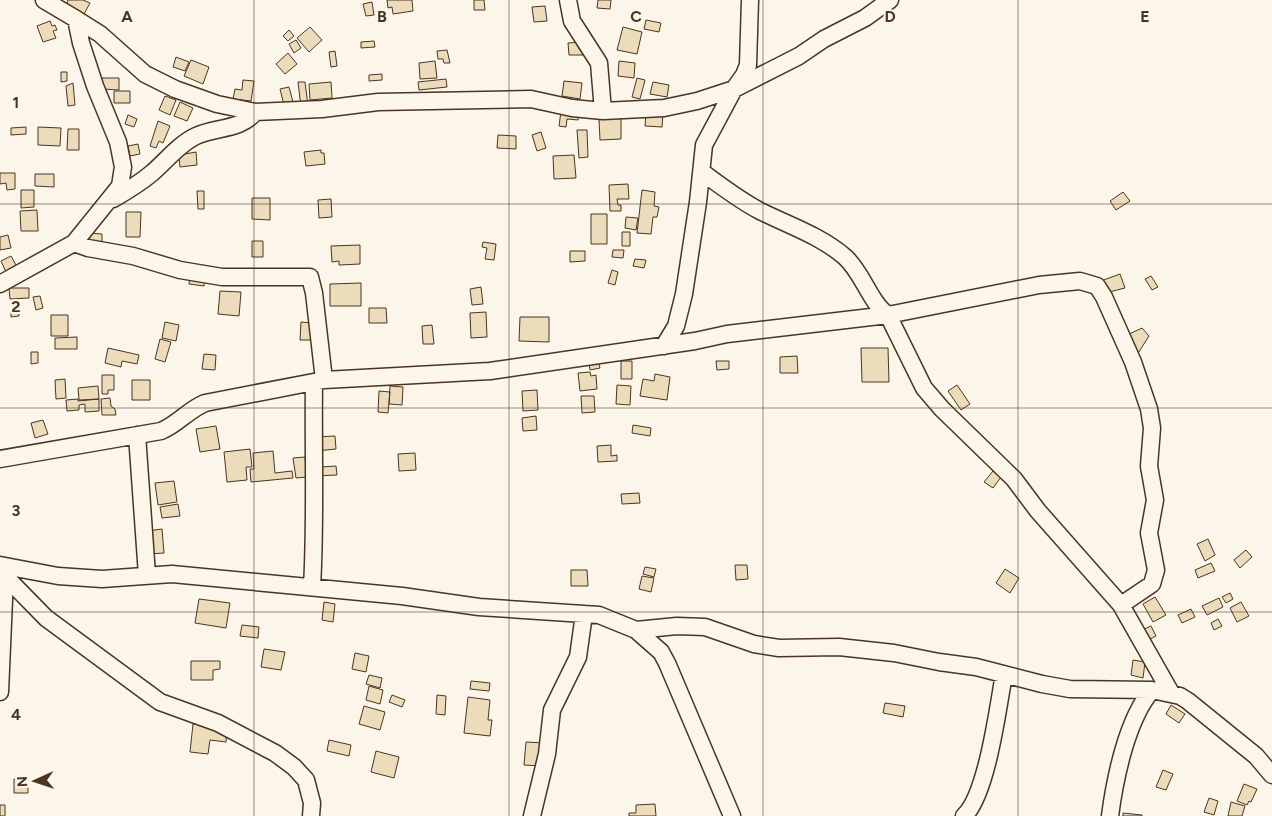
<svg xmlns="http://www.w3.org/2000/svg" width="1272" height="816" viewBox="0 0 1272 816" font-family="Figtree,sans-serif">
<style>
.building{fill:#ecdcbc;stroke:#4a3520}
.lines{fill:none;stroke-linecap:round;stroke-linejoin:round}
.minor-casing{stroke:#4a3520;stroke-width:19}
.minor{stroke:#fbf6e9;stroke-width:16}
.grid{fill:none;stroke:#4a3520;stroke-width:1;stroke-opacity:0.55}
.grid-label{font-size:16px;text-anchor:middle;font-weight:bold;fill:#4a3520;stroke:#fbf6e9;stroke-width:4;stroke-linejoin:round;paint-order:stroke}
</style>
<rect width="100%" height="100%" fill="#fbf6e9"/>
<path class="building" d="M68 0H83L90 3 83 16 65 7Z
M387 0H412L413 11 393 14 392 7 388 8Z
M474 0H484L485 10H474Z
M598 0H611L610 9 597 8Z
M372 2 374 15 366 16 363 4Z
M545 6 547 21 534 22 532 7Z
M646 20 661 23 659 32 644 29Z
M50 21 52 26 55 25 57 30 53 31 56 38 43 42 37 26Z
M310 27 322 40 309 52 297 38Z
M623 27 642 32 637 54 617 50Z
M289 30 294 36 288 41 283 36Z
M296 40 301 48 294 53 289 44Z
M374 41 375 47 361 48V42Z
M583 42 584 55H569L568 43Z
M447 50 450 63H444L443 59H438L437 51Z
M335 51 337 66 331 67 329 52Z
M288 53 297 64 285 74 276 64Z
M176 57 189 62 185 71 173 67Z
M191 60 209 67 203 84 184 76Z
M435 61 437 78 420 79 419 63Z
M619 61 635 63 634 78 618 76Z
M61 72H67V81L61 82Z
M382 74V80L369 81V75Z
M102 78H119V90L102 89Z
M637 78 645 80 640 99 632 97Z
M446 79 447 87 419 90 418 82Z
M243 80 254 81 251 101 233 99 235 89 242 90Z
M564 81 582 83 580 99 562 96Z
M298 82H305L308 106 301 107Z
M331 82 332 98 310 100 309 84Z
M653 82 669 85 667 97 650 94Z
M73 83 75 105 68 106 66 86Z
M289 87 293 102 284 105 280 89Z
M114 91H130V103H114Z
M165 96 176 100 170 115 159 110Z
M180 102 193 108 187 121 174 116Z
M561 111 579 113 578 120 567 119 566 127 559 126Z
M646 113H663L662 127 645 126Z
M128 115 137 119 134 127 125 124Z
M621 118V139L600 140 599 119Z
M158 121 170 126 163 143 159 141 156 148 150 146Z
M26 127V134L11 135V128Z
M38 127 61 128 60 146 38 145Z
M68 129H79V150H67Z
M577 130H587L588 157 579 158Z
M541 132 546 148 537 151 532 135Z
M498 135 516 136V149L497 148Z
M138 144 140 154 130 156 128 146Z
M321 150V153H324L325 164 306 166 304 152Z
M196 152 197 165 180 167 179 155Z
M574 155 576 178 554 179 553 156Z
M0 173H15V189L7 190 6 183 0 184Z
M35 174H54V187L35 186Z
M628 184 629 199H617L618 205H621V211H610L609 185Z
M21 190H34V207L21 208Z
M642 190 655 192 654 206 659 207 657 217H653L651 234 637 233Z
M197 191H204V209H198Z
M1123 192 1130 201 1116 210 1110 201Z
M252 198H270V220L252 219Z
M331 199 332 217 319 218 318 200Z
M37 210 38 231H21L20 211Z
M126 212H141L140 237H126Z
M591 214H607V244H591Z
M626 217 638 218 636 230 625 228Z
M622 232H630V246H622Z
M89 233 102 234V246H89Z
M8 235 11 248 0 250V237Z
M252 241H263V257H252Z
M483 242 496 244 494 260 485 259 487 248 482 247Z
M360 245V264L339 265V261L332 262 331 246Z
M613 250H624L623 258 612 257Z
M570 251H585V261L570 262Z
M11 256 17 267 6 272 1 261Z
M635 259 646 260 644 268 633 266Z
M612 270 618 272 615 285 608 283Z
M1120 274 1125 288 1105 293 1101 281Z
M190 276 205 278 204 286 189 284Z
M1151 276 1158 287 1152 290 1145 279Z
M361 283V306H330V284Z
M481 287 483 304 472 305 470 289Z
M9 288H29V298L10 299Z
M220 291 241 292 239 316 218 314Z
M40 296 43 308 36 310 33 297Z
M369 308H386L387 323H369Z
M19 310V316L11 317V311Z
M486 312 487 337 471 338 470 313Z
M51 315H68V336H51Z
M520 317H549V342L519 341Z
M165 322 179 325 176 341 162 338Z
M301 322 312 323 311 340H300Z
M432 325 434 344H423L422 326Z
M1142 328 1149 336 1135 358 1125 336Z
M77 337V349H55V338Z
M160 339 171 342 165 362 155 359Z
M108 348 139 355 137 364 122 361 121 367 105 363Z
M861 348H888L889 382H862Z
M31 352H38V363L31 364Z
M204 354 216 355 215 370 202 369Z
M797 356 798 373H780V357Z
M598 360 600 368 590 370 589 362Z
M621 361H632V379H621Z
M716 361H729V369L717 370Z
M590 372 591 376 596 375 597 389 580 391 578 373Z
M655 374 670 377 667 400 640 396 643 379 654 381Z
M102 375H114V390H108V394H102Z
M65 379 66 398 56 399 55 380Z
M132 380H150V400H132Z
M617 385 631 386 630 405 616 404Z
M957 385 970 404 961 410 948 391Z
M98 386 99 399 79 400 78 388Z
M390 386 403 387 402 405 389 404Z
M537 390 538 410 523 411 522 391Z
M379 391 390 392 388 413 378 412Z
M581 396H594L595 412 582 413Z
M110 398 111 406 115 409 116 415H102L101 399Z
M78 399V401L99 399V411L85 412V404L79 405V410L67 411 66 400Z
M536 416 537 430 523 431 522 418Z
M43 420 48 434 35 438 31 423Z
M633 425 651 428 650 436 632 433Z
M216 426 220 449 200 452 196 429Z
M335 436 336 449 316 451 315 437Z
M611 445V456L617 455V461L598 462 597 446Z
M250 449 252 467H246L247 480 227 482 224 452Z
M273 451 275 473 292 471 293 478 251 482 250 469H254L253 453Z
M415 453 416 470 399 471 398 454Z
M305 457 307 477 296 478 293 458Z
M336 466 337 475 315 476 321 467Z
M993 471 1001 477 993 488 984 482Z
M174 481 177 502 158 505 155 483Z
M639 493 640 503 622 504 621 494Z
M178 504 180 516 162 518 160 507Z
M162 529 164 553 148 554 147 531Z
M1208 539 1215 555 1205 561 1197 544Z
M1246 550 1252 557 1240 568 1234 560Z
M1211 563 1215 571 1198 578 1195 570Z
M735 565H747L748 579 736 580Z
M645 567 656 569 654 577 643 574Z
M1005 569 1019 578 1010 593 996 583Z
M571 570H587L588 586H571Z
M642 576 654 578 651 592 639 589Z
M1230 593 1233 599 1226 603 1222 597Z
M1155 597 1166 615 1153 622 1143 604Z
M1219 598 1223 607 1207 615 1202 606Z
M199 599 230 603 226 628 195 623Z
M324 602 335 604 333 622 322 620Z
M1241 602 1249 616 1237 622 1230 608Z
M1191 609 1195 617 1182 623 1178 615Z
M1218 619 1222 626 1214 630 1211 623Z
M242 625 259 627 258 638 240 636Z
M1151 626 1156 636 1143 643 1138 632Z
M264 649 285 652 281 670 261 667Z
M355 653 369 656 366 672 352 669Z
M1133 660 1145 662 1143 678 1131 675Z
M191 661H220V669L213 670V680H191Z
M369 675 382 678 380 688 366 684Z
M471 681 490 683 489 691 470 689Z
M369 686 383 690 380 704 366 700Z
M392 695 405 700 402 707 389 702Z
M437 695 446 696 445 715 436 714Z
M468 697 490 700 488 720H492L490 736 464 733Z
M885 703 905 706 903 717 883 713Z
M1171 705 1185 714 1179 723 1166 714Z
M364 706 385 712 380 730 359 724Z
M193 724 227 729 226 742 210 740 208 754 190 752Z
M329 740 351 745 349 756 327 751Z
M526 742 544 743 542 766 524 765Z
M376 751 399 757 394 778 371 772Z
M1163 770 1173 774 1166 790 1156 787Z
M14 779H28V793H14Z
M1244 784 1257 789 1251 802 1249 801 1247 805 1237 801Z
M1209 798 1218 801 1214 815 1204 812Z
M1231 802 1245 806 1242 816H1228Z
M655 804 656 816H629V813H636V805Z
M0 805H5V816H0Z
M1123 813 1142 815V816H1123Z"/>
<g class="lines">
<defs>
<path id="minor" d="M568 0 572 21 599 63 603 111
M76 19 100 34 145 74 175 89 217 104 255 112 322 109 378 102 531 99 572 108 603 111 664 108 697 101 734 89 799 56 824 39 865 18 890 0
M702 172C721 186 739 200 760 211 788 225 821 236 845 257 863 273 870 303 888 315L924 388 942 409 1014 479 1038 511 1121 605 1171 693
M113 199C127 191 140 183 152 173 166 161 179 144 196 136 215 127 242 130 255 112
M74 243 88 248 133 256 180 270 222 277H310L314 293 324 380
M0 284 74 243 120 186 123 167 118 142 95 86 81 43 76 19 44 0
M664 346 676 326 684 294 698 202 704 145 734 89 744 75 748 65 750 0
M137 435 147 575
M0 459 161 431C178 424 188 410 205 403L324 380 490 371 695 341 727 334 888 315 1039 285 1080 281 1097 286 1104 297 1133 362 1149 409 1152 428 1149 466 1155 500 1149 533 1156 570 1152 584 1121 605
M0 565 58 576 102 579 172 574 402 596 479 607 599 615 636 630 677 626 705 627 754 644 779 648 839 647 894 653 939 662 976 667 1042 684 1070 689 1152 690 1180 696 1188 701 1256 756 1272 775
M0 571 46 618 160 702 218 723 275 753 294 767 306 780 312 803 311 816
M312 587C316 518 313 450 314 382
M636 630 661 652 667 663 732 816
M0 692 5 576
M532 816 547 754 552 710 578 657 584 614
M964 816C987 795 998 707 1004 674
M1110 816C1115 778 1127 719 1152 690"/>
</defs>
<use href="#minor" class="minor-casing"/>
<use href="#minor" class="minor"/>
</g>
<path class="grid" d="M254 0V816M509 0V816M763 0V816M1018 0V816M0 204H1272M0 408H1272M0 612H1272"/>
<g class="grid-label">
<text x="127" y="22">A</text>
<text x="382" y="22">B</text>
<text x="636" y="22">C</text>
<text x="890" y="22">D</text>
<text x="1145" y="22">E</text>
<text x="16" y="108">1</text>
<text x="16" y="312">2</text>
<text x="16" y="516">3</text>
<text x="16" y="720">4</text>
</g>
<g transform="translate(35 781) rotate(267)" stroke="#fbf6e9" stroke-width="4" paint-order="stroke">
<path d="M0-4L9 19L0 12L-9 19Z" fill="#4a3520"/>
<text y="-8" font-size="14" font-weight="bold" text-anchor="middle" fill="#4a3520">N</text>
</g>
</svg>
